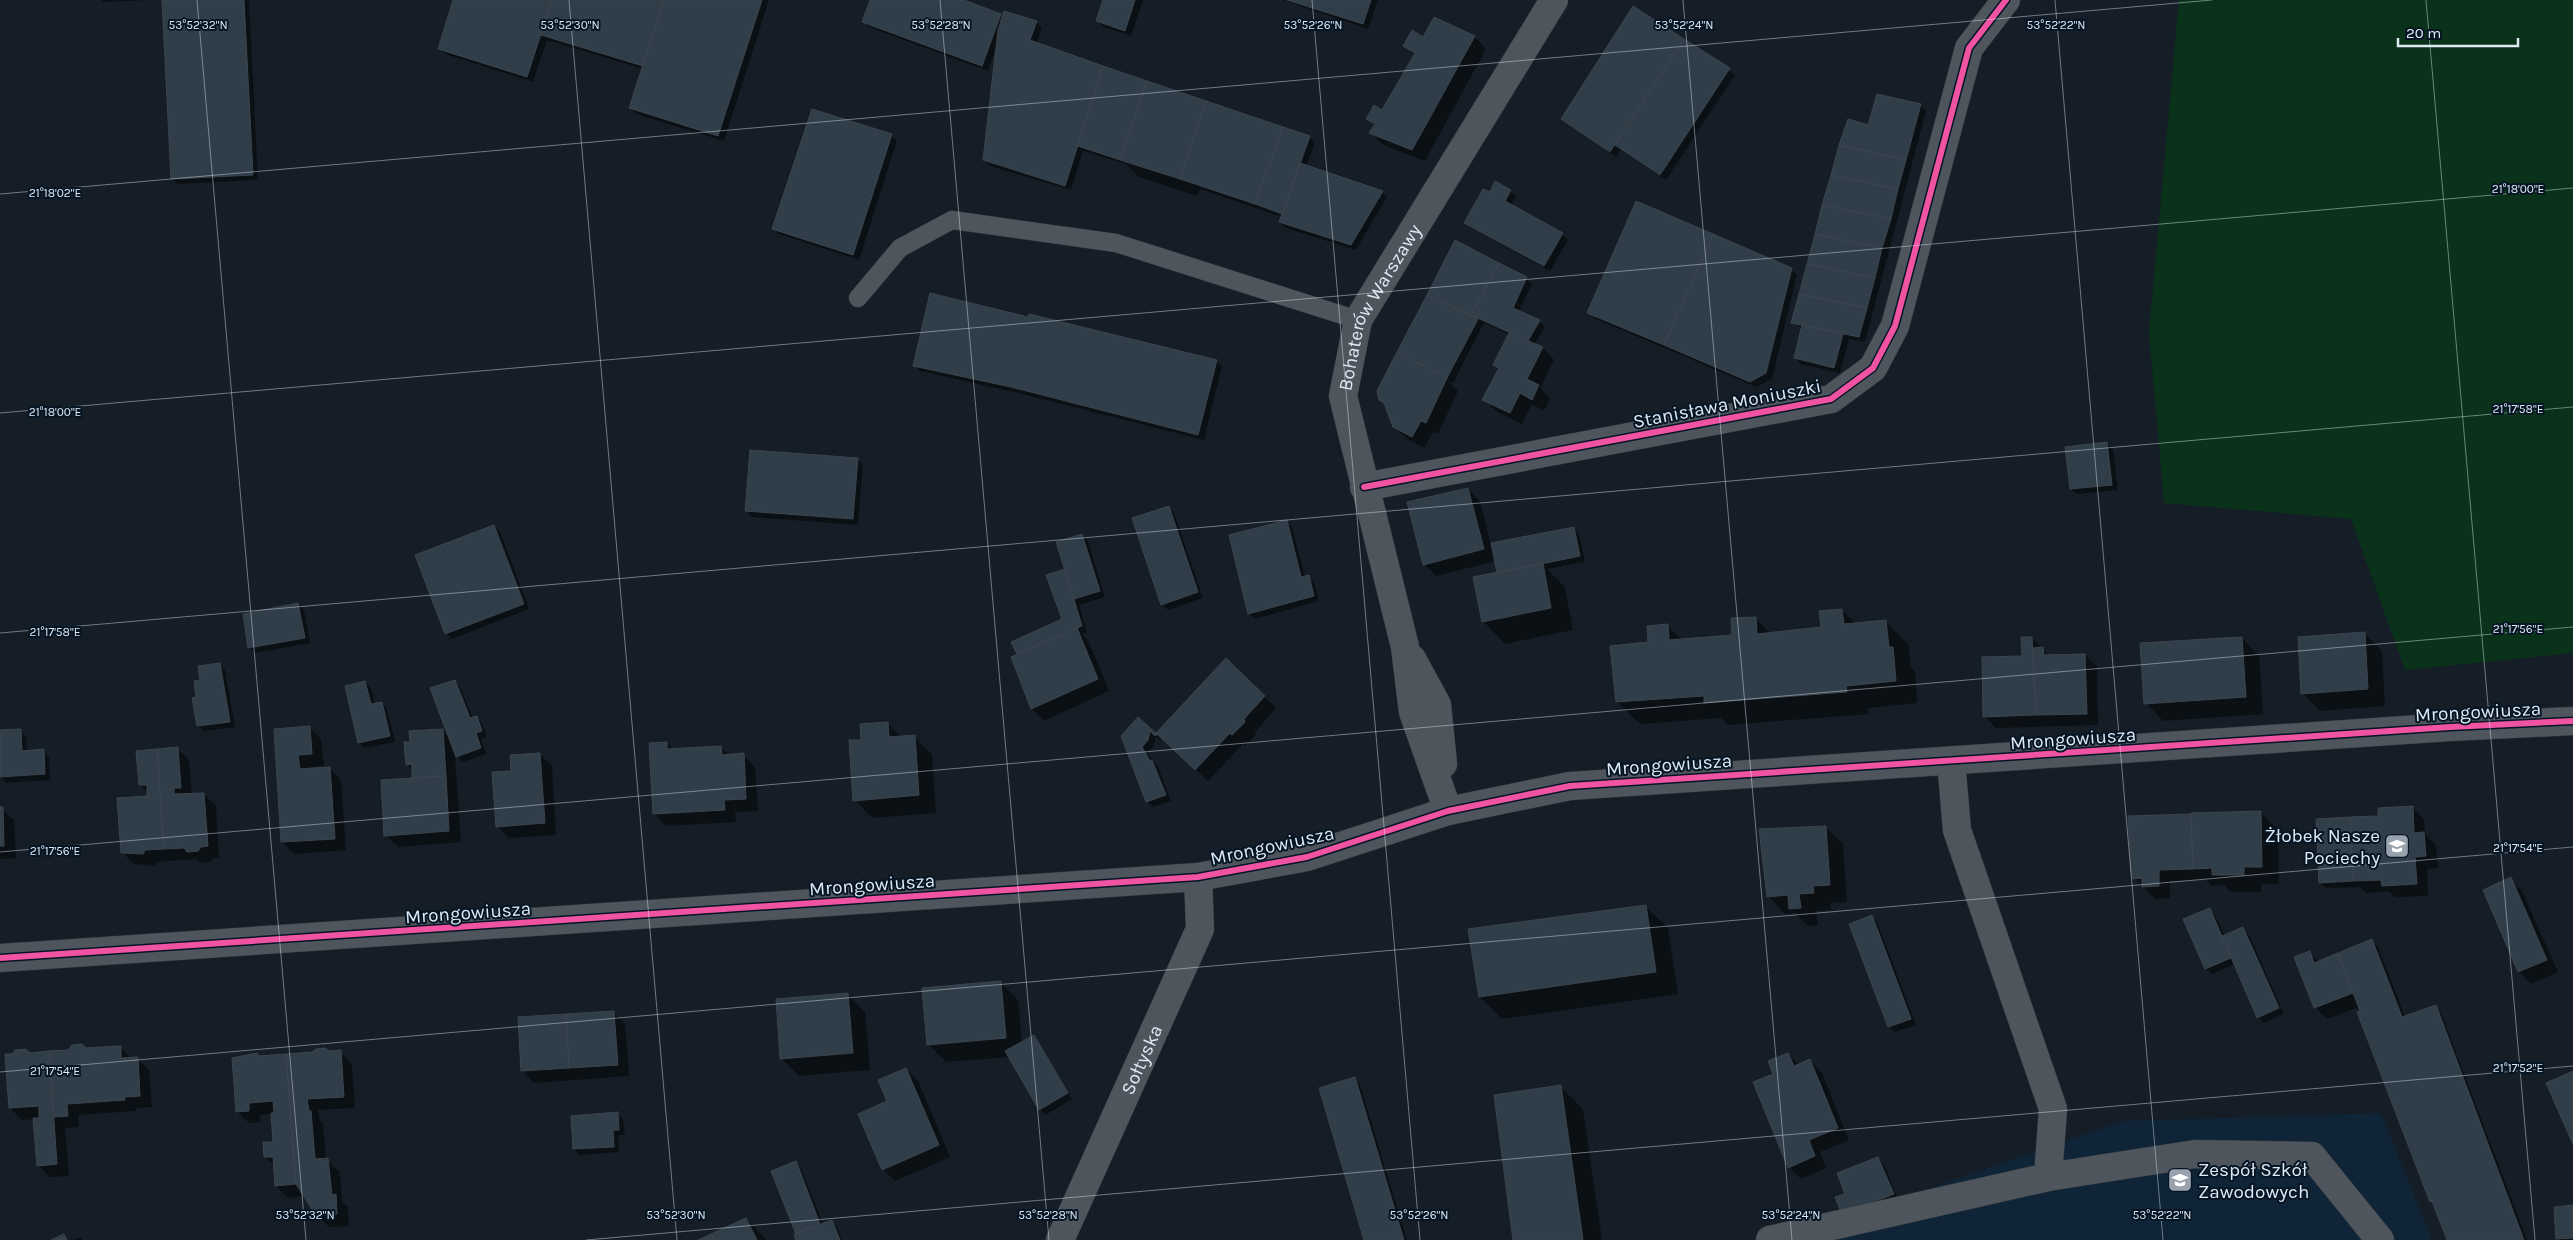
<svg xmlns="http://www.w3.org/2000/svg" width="2573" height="1240" viewBox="0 0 2573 1240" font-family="Karla,sans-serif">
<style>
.built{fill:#0f2436}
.green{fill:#0a321b}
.shadow{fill:#0007}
.building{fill:#303e49;stroke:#3d444c}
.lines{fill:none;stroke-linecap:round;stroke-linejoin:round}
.service-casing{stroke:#333a40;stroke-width:19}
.minor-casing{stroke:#333a40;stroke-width:29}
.tertiary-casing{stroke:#333a40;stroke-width:29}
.service{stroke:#4f555c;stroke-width:18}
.minor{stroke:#4f555c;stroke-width:28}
.tertiary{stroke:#4f555c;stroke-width:28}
.cycleway-casing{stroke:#051524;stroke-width:9}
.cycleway{stroke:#f153a3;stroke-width:6}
.ticks{fill:none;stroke:#dee9f4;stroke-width:1;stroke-opacity:0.45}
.labels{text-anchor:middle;stroke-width:4;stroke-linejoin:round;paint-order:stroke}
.street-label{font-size:19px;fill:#dee9f4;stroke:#051524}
.poi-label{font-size:19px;fill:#dee9f4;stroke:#051524;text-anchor:end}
.ticks-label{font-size:12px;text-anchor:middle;fill:#dee9f4;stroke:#051524;stroke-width:4;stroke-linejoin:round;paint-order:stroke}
</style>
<rect width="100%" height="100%" fill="#151e26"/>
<path class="built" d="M2381 1113 2432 1240H1782L2123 1121Z"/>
<path class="green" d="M2179 0H2573V653L2405 670 2351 519 2164 503 2149 332Z"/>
<path class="shadow" d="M101 0H150L103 2Z
M163 0H249L258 180 178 184 172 179Z
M455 0H769L724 141 636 114 630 108 644 69 547 40 533 82 445 54 439 49Z
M871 0H960L1003 18 1036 22 1042 28 1036 44 1310 137 1315 143 1306 167 1382 192 1387 197 1356 250 1286 228 1280 222 1282 217 1200 189 1197 196 1139 177 1126 164 1083 151 1071 190 990 166 984 160 996 49 988 71 869 27 863 22Z
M1105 0H1143L1131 36 1103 27 1098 21Z
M1282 0H1378L1368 29Z
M1634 8 1735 75 1666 180 1621 150 1616 157 1562 119Z
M1435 19 1475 37 1486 49 1425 161 1383 145 1371 133 1375 126 1367 119 1383 112 1414 55 1405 46 1424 39Z
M1920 105 1926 111 1865 342 1849 339 1840 373 1801 364 1795 358 1803 329 1793 323 1843 133 1869 126Z
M891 135 897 141 859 260 779 234 773 229Z
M1510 191 1516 197 1511 206 1562 234 1568 240 1550 271 1472 228 1466 223 1490 194Z
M1456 242 1526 278 1532 284 1519 311 1539 321 1545 327 1534 345 1543 348 1554 360 1540 388 1550 398 1544 411 1532 404 1522 424 1496 411 1484 399 1499 370 1494 365 1510 335 1484 323 1453 383 1448 381 1458 391 1438 434 1433 432 1424 448 1407 439 1394 427 1387 406 1380 399 1398 353Z
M1791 269 1797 275 1772 379 1756 387 1594 318 1589 312Z
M1029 319 1216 361 1222 366 1204 440 1018 393 920 371 914 365Z
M2107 444 2113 450 2118 490 2077 494 2071 489Z
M857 459 863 465 858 525 752 517 746 511Z
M1468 489 1480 501 1491 545 1573 528 1579 534 1585 562 1547 569 1565 587 1573 630 1505 644 1483 621 1499 573 1496 561 1436 576 1424 564Z
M1168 507 1174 513 1203 598 1168 610 1162 604Z
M1287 522 1292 527 1305 577H1308L1314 582 1319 601 1255 619 1249 613Z
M494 526 500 532 529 609 452 639 446 633Z
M1082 535 1088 541 1105 597 1079 605 1087 632 1082 634 1089 642 1109 691 1044 721 1032 709 1013 657 1018 655 1013 643 1063 620Z
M298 604 304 610 310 643 255 653 249 647Z
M1842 610 1856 624 1886 622 1908 644 1911 667 1915 671 1917 703 1868 708 1869 714 1728 725 1721 718 1640 724 1617 702 1649 643 1667 625 1683 641 1734 636 1755 618 1770 633 1822 628Z
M2364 633 2382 651 2385 706 2320 711 2302 693Z
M2032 638 2050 656 2085 655 2097 667 2098 725 1996 728 1984 716 2023 657Z
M2242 638 2259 656 2263 714 2163 721 2146 703Z
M1226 660 1276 708 1255 732 1256 734 1245 746 1243 744 1208 781 1162 738 1161 741 1156 736 1154 746 1147 753 1158 767 1171 801 1153 807 1147 802 1122 736 1138 719 1157 736Z
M220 664 225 670 235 727 204 731 198 725V698L202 682Z
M455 681 460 687 473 719 477 717 482 723 487 737 481 739 486 754 463 762 455 755 461 842 398 847 386 835 413 779V771L407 764 411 743 442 730 450 738Z
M365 682 371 688 375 705 382 703 387 709 395 742 364 748 359 742Z
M888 723 902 738 914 737 932 754 936 813 872 818 855 800 862 741Z
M309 727 321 739 324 766 310 767V770L329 768 341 780 346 850 294 854 282 842 275 730Z
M20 730 26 736 27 752 43 751 49 757 50 780 6 783 1 777 0 731Z
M667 743 674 750 720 747 729 755H743L755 767 758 811 735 812 736 822 666 826 655 814Z
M178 749 189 760 192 795 204 794 216 806 219 858H213L210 862 200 863 196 859 157 862 155 866 134 864 122 852 149 797 148 793 140 785Z
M540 754 552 766 556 835 509 838 497 826 512 772Z
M2412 807 2424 819 2425 834 2436 845 2438 868 2427 869 2428 896 2395 897 2389 891 2366 893 2360 887 2326 888 2320 883 2379 817Z
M0 808 14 820 16 858 0 859Z
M2260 812 2278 830 2279 884H2261V892H2231L2224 885 2212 886 2204 878V880L2170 881V898L2155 899 2134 878 2129 817Z
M1825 827 1843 844 1847 902 1830 903 1831 910 1816 911 1818 925 1808 926 1795 913 1785 914 1768 896Z
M2510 879 2522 891 2558 972 2531 984 2519 972 2485 890Z
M1645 906 1668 928 1678 994 1502 1019 1480 997Z
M2209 909 2215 915 2225 936 2243 929 2249 935 2284 1014 2264 1023 2258 1017 2235 964 2212 974 2206 969 2185 920Z
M1872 916 1877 922 1916 1025 1895 1032 1889 1027Z
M2372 941 2378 947 2405 1017 2435 1007 2441 1013 2527 1240H2448L2435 1205 2431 1202 2358 1013 2361 1012 2359 1007 2327 1019 2315 1007 2309 953 2319 962Z
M1000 982 1018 1000 1022 1043 1034 1036 1039 1042 1072 1099 1046 1115 1040 1109 1010 1057 946 1062 928 1044Z
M848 995 865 1012 870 1070 799 1076 782 1059Z
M613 1012 625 1024 629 1076 534 1083 523 1071Z
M120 1047 132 1059 137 1058 149 1070 152 1107 136 1108V1111L78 1115 79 1127 65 1128 69 1176 50 1177 38 1165 35 1119 22 1120 10 1108 30 1054Z
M340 1052 352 1064 355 1108 318 1110 320 1121 323 1124 326 1160 340 1172 342 1202 348 1207 349 1226 329 1227 317 1215 305 1196 288 1198 276 1186 275 1167 265 1157 274 1143 272 1114 260 1115 261 1122 249 1123 237 1111 259 1057Z
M1788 1054 1799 1065 1810 1061 1822 1073 1849 1140 1820 1152 1826 1168 1801 1179 1789 1167 1774 1075Z
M906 1069 918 1081 950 1157 895 1181 883 1169 889 1102Z
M1355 1079 1360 1085 1407 1240H1366Z
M1561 1087 1583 1109 1602 1240H1514Z
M617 1114 623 1119 625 1135H618L619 1152 580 1155 574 1149Z
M1878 1158 1884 1164 1898 1200 1849 1219 1846 1195Z
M796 1163 801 1169 823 1224 832 1221 837 1227 842 1240H798L773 1172Z
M2573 1206V1240H2559L2558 1239Z
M746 1219 767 1240H701Z
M80 1237 83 1240H73Z"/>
<path class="building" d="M162 0H244L253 175 171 179Z
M453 0H552L527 77 438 49Z
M552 0H664L643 66 541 35Z
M664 0H762L718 136 629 108Z
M870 0H964L1001 14 982 66 862 22Z
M1103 0H1135L1125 31 1096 21Z
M1287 0H1371L1363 24Z
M1633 6 1684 39 1610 152 1561 119Z
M1004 11 1037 21 1030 40 1103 66 1065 186 983 160 998 30Z
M1434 17 1475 36 1412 150 1369 133 1375 124 1366 119 1374 105 1382 110 1415 53 1403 46 1412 30 1423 37Z
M1684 39 1730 68 1660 175 1615 145Z
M1103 66 1147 81 1120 160 1078 146Z
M1147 81 1206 101 1180 179 1120 160Z
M1877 94 1921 104 1906 160 1839 145 1848 119 1868 125Z
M1206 101 1283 127 1255 204 1180 179Z
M812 109 892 134 853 255 772 229Z
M1283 127 1310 136 1282 214 1255 204Z
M1839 145 1906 160 1898 189 1831 175Z
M1300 163 1383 191 1351 245 1279 222Z
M1831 175 1898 189 1891 219 1822 205Z
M1495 181 1511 190 1505 201 1563 233 1544 266 1464 223 1483 189 1490 192Z
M1636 201 1713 234 1664 345 1587 313Z
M1822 205 1891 219 1882 248 1815 234Z
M1713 234 1792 268 1766 373 1750 382 1664 345Z
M1815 234 1882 248 1875 278 1807 264Z
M1455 240 1499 263 1471 315 1427 295Z
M1499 263 1527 277 1513 308 1540 320 1528 341 1471 315Z
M1807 264 1875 278 1867 308 1799 294Z
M930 293 1028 317 1029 314 1217 360 1198 435 1011 387 913 366Z
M1799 294 1867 308 1859 337 1791 323Z
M1427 295 1478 319 1447 378 1397 352Z
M1802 325 1843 334 1834 368 1794 358Z
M1509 333 1543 347 1527 379 1539 385 1532 400 1520 393 1510 413 1482 400 1499 368 1493 365Z
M1397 352 1447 378 1426 423 1421 421 1412 437 1393 427 1384 403 1379 400 1377 391Z
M2107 442 2112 485 2070 489 2065 447Z
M750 450 858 458 853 519 745 511Z
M1468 488 1484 549 1423 565 1407 502Z
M1169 506 1198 592 1161 605 1132 518Z
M1287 520 1301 577 1309 575 1314 596 1248 614 1229 535Z
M494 525 524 604 445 634 415 555Z
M1574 527 1580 556 1497 573 1491 543Z
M1082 534 1100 591 1074 599 1056 542Z
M1543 563 1551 608 1482 622 1473 577Z
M1065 569 1082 626 1017 654 1011 642 1062 619 1046 575Z
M298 603 305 638 248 648 243 614Z
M1842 609 1844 624 1886 620 1889 647H1893L1896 681 1846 686 1847 692 1704 703V696L1616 702 1610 646 1648 642 1647 626 1668 624 1669 640 1732 635 1731 618 1756 617 1757 634 1821 627 1819 611Z
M1077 628 1098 679 1031 709 1011 657Z
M2365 632 2368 689 2301 694 2298 637Z
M2021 637H2032L2036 715 1983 717 1982 657 2022 656Z
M2242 637 2246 697 2144 704 2140 643Z
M2043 647 2044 655 2085 654 2087 714 2036 715 2033 648Z
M1226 658 1265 696 1244 719 1245 722 1232 735 1230 733 1195 770 1156 733Z
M220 663 230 722 197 726 192 698 196 697 194 681 200 680 198 666Z
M455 680 470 718 477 716 482 731 476 733 481 748 456 757 430 688Z
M365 681 371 704 382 702 390 736 358 743 345 686Z
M1138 717 1157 734 1155 736 1150 731 1148 740 1142 747 1150 761 1152 760 1166 795 1146 802 1121 736Z
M888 722 889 737 915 735 919 795 853 801 849 740H861L860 724Z
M310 726 312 754 298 755 300 769 330 767 335 839 281 842 274 729Z
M21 729 22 751 44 749 45 774 0 777V730Z
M443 729 446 776 412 778V764L406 765 404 742H410L409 731Z
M667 742V749L721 746 722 755 744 753 746 799 724 800 725 810 653 814 649 743Z
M178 747 181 788H174V794L204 793 208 846 201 847 198 851 187 852 184 848 164 849 157 749Z
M157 749 164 849 145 850 143 854 121 853 117 798 147 796V785H139L136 751Z
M540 753 545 823 496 827 492 772 511 771 510 755Z
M446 776 449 831 384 836 381 780Z
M2413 806 2414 833 2424 832 2426 856 2415 857 2417 884 2382 886 2381 880 2353 881 2350 817 2378 816V808Z
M0 807H3L4 846H0Z
M2261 811 2262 867H2244V875H2212V868L2193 869 2191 813Z
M2191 814 2193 869 2159 870V886L2142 887V878L2133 879 2131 871 2128 816Z
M2350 817 2353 881 2319 883 2316 819Z
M1826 826 1830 885 1813 886 1814 893 1799 894 1801 908 1789 909 1788 895 1767 897 1759 829Z
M2511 877 2547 960 2518 972 2483 890Z
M1646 905 1656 972 1479 997 1468 929Z
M2210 908 2231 958 2205 969 2183 919Z
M1872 915 1911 1019 1888 1027 1849 924Z
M2243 927 2279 1008 2257 1018 2222 936Z
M2372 939 2402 1017 2436 1005 2524 1240H2447L2432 1201 2430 1202 2357 1012 2360 1011 2338 953Z
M2310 951 2314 963 2338 953 2353 993 2314 1008 2294 957Z
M1001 981 1006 1038 927 1045 922 988Z
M848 993 853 1053 780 1059 776 999Z
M614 1011 618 1065 569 1068 566 1014Z
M566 1014 569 1068 521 1071 518 1017Z
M1034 1035 1068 1093 1039 1110 1005 1051Z
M82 1044 86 1048 121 1046V1058L138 1057 140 1096 124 1097 125 1100 67 1104 68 1116 54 1117 49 1051 68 1050 72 1045Z
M325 1048 329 1051 341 1050 344 1097 307 1099 309 1111H311L315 1159 328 1158 332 1195 336 1194 337 1214 316 1216 296 1184 286 1054 312 1052 316 1049Z
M26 1049 30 1053 49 1051 57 1164 37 1166 33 1118H39V1106L9 1108 5 1054H12L15 1050Z
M257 1053 259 1056 286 1054 296 1184 275 1186 273 1157H264L263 1142H273L271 1113H274L273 1101 249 1103V1111L236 1112 232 1058Z
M1788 1053 1794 1066 1810 1059 1838 1128 1809 1140 1815 1156 1788 1168 1753 1082 1773 1074 1768 1061Z
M906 1068 939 1145 882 1170 858 1114 887 1101 878 1080Z
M2573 1071V1144L2546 1083Z
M1355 1077 1404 1240H1364L1319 1088Z
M1561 1085 1583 1240H1513L1494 1095Z
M618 1112 619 1130H613L614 1147 573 1149 571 1116Z
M1878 1157 1894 1194 1842 1214 1835 1197 1845 1194 1837 1173Z
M796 1161 820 1224 796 1234 771 1171Z
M2573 1205V1238L2556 1239 2554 1207Z
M746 1218 757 1240H714L711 1234Z
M832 1220 840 1240H796L794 1234Z
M64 1234 67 1240H51Z
M711 1234 714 1240H698Z"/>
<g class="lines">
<defs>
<path id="service" d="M858 298 900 248 952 220 1116 243 1358 320"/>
<g id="minor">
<path d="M1364 487 1831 399 1873 368 1895 326 1969 48 2006 0"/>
<path d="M1412 659 1437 705 1443 764"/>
<path id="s1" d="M1448 811 1413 712 1405 647 1343 396 1358 320 1554 0"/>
<path d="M2048 1177 2195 1154 2312 1156 2380 1240"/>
<path id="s2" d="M1060 1240 1200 929 1198 877"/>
<path d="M1770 1240 2048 1177 2053 1109 1957 830 1951 761"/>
</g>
<path id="tertiary" d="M0 958 1198 877 1307 857 1448 811 1570 786 2450 727 2573 721"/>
</defs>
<use href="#service" class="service-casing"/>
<use href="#minor" class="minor-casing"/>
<use href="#tertiary" class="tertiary-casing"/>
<use href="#service" class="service"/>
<use href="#minor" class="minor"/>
<use href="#tertiary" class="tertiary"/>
<defs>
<path id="cycleway" d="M1364 487 1831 399 1873 368 1895 326 1969 48 2006 0
M0 958 1198 877 1307 857 1448 811 1570 786 2450 727 2573 721"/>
</defs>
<use href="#cycleway" class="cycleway-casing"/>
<use href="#cycleway" class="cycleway"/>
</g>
<path class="ticks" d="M197 0 306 1240M569 0 677 1240M940 0 1049 1240M1312 0 1420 1240M1683 0 1792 1240M2055 0 2163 1240M2426 0 2535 1240M0 194 2212 0M0 413 2573 188M0 633 2573 407M0 852 2573 627M0 1072 2573 847M586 1240 2573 1066"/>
<defs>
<symbol id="school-square" viewBox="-11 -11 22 22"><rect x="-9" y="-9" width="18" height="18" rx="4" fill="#98a2ac" stroke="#051524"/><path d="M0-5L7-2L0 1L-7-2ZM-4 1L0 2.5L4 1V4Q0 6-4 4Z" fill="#fff"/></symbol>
</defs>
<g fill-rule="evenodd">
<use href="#school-square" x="2383" y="832" width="28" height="28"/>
<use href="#school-square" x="2166" y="1166" width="28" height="28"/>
</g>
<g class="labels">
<g class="street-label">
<text dy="7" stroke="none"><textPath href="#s1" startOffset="526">Bohaterów Warszawy</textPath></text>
<text transform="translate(1727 403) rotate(-11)" y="7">Stanisława Moniuszki</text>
<text transform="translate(2478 711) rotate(-3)" y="7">Mrongowiusza</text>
<text transform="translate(2073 738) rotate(-4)" y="7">Mrongowiusza</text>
<text transform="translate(1669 764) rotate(-4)" y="7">Mrongowiusza</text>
<text transform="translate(1272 845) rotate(-12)" y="7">Mrongowiusza</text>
<text transform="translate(872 884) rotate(-4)" y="7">Mrongowiusza</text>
<text transform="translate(468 912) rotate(-4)" y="7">Mrongowiusza</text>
<text dy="7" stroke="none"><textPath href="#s2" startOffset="198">Sołtyska</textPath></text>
</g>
<g class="poi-label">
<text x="2380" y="842">Żłobek Nasze<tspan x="2380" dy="22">Pociechy</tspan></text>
<text x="2198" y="1176" text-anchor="start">Zespół Szkół<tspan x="2198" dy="22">Zawodowych</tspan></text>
</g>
</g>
<g class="ticks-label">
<text x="198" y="29">53°52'32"N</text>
<text x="570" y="29">53°52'30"N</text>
<text x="941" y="29">53°52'28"N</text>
<text x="1313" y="29">53°52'26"N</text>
<text x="1684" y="29">53°52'24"N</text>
<text x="2056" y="29">53°52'22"N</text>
<text x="2518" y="193">21°18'00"E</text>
<text x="55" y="197">21°18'02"E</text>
<text x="2518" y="413">21°17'58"E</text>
<text x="55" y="416">21°18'00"E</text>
<text x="2518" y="633">21°17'56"E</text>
<text x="55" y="636">21°17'58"E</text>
<text x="2518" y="852">21°17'54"E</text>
<text x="55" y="855">21°17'56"E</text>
<text x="2518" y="1072">21°17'52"E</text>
<text x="55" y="1075">21°17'54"E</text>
<text x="305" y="1219">53°52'32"N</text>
<text x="676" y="1219">53°52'30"N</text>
<text x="1048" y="1219">53°52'28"N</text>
<text x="1419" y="1219">53°52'26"N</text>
<text x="1791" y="1219">53°52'24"N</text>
<text x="2162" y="1219">53°52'22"N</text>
</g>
<path d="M2398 38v8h120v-8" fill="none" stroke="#dee9f4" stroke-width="2.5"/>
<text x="2406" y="38" font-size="15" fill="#dee9f4" stroke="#051524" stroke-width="4" paint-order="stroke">20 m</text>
</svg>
